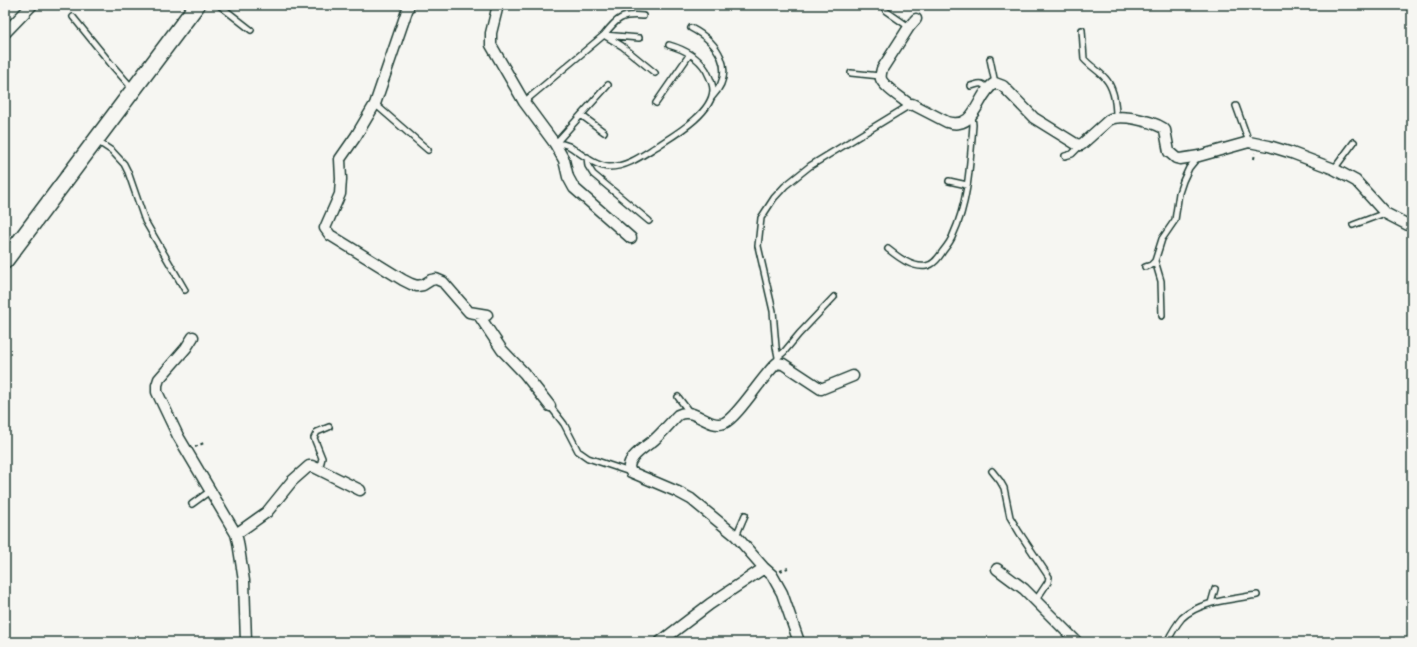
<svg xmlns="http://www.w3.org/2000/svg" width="1417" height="647" viewBox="0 0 1417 647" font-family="'Indie Flower',sans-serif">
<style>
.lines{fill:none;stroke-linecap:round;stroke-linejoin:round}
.lane-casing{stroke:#1f3d34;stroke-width:8}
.street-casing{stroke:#1f3d34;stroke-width:13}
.secondary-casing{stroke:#1f3d34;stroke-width:18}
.path{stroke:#1f3d34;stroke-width:2;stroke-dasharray:3 3;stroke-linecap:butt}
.lane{stroke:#f6f6f2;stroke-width:5}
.street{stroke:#f6f6f2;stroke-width:10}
.secondary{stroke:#f6f6f2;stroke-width:15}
</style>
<rect width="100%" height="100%" fill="#f6f6f2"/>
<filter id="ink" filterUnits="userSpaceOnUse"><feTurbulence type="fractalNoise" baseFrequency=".025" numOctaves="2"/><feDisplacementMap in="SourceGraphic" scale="8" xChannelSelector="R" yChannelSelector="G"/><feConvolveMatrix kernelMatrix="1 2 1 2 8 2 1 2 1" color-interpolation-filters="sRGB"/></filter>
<g filter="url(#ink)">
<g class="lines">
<defs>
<path id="lane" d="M219 5 251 30
M886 11 909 27
M643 16C622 14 617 18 604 35L622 46 655 73
M73 17 111 64 132 88
M691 28C718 42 737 70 712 97
M1082 30 1084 59C1090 66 1099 71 1105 78 1114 88 1116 104 1116 117
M990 59 995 83
M851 73 880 76
M971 86C979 84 982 81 987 89
M524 102 604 35 639 38
M656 103 690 54
M375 104 428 150
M1236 106 1249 142
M581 115 604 132
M97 141 112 151 124 164 128 172 145 221 185 290
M555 144H563L569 146C580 153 595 166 609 167 628 167 644 154 659 145 676 134 712 113 713 90 713 83 709 76 706 70 698 57 683 49 669 45
M555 144 608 85
M1065 156 1072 154 1081 145
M587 157 588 166 593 174 649 221
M1334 169 1354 142
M949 181 967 185
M1353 225 1385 213
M888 249C898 257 912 268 926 266 934 265 939 257 943 251 947 246 951 241 953 235 969 201 970 161 973 125L972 116
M1155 261 1161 281 1162 316
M1145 267 1151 265 1155 261 1162 239 1175 220 1179 193 1183 181 1189 168 1198 157
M778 357 784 352 799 334 834 297
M777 363 778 357 776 347 773 311 758 246 761 218 774 198 785 186 810 166 910 105
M678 397 690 413
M550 406 564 424 578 451 588 458 630 472
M319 470 322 458 314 438 317 432 329 427
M992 471 1000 481 1004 488 1010 517 1019 532 1049 577 1048 582 1036 600
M192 504 210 491
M736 536 745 515
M1211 603 1215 589
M1167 642C1171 634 1176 625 1182 618 1200 601 1234 599 1257 595"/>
<path id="street" d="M409 5 375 104 356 136 340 159 341 179 340 194 325 228 330 235 403 280 411 284 417 286 423 285 431 280 436 279 443 282 469 312 487 315
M498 5 491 33V45L524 102 555 144 564 160 568 177 574 188 631 238
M916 19 909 27 882 69C881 73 880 75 881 79 884 87 903 99 910 105L912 104 947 122C977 131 976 94 995 83L1003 86 1034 118 1076 144 1081 145 1109 120C1120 113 1151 121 1163 128L1165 130 1169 152 1176 158 1180 159 1199 156 1249 142 1269 146 1292 153 1334 169 1356 181 1385 213 1412 227
M5 33 32 5
M478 314 502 350 524 373 550 406
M193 337 186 348 159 379 157 385V392L178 436 236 534 238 542 244 581 246 642
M236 534 267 512 292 481 309 466H312L360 490
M997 569 1024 589 1077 642
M660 642 710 604 764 568
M799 642 782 593 772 575 764 568 736 536 691 499 678 492 631 472C622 460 647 446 654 440 663 432 670 423 678 415 694 406 708 429 724 423 738 417 763 375 777 363L783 364 821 389 853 376"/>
<path id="secondary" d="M5 261 197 5"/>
</defs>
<use href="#lane" class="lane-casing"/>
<use href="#street" class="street-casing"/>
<use href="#secondary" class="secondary-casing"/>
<path class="path" d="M1254 159 1255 153
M195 447 206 442
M780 571 788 568"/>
<use href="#lane" class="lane"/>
<use href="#street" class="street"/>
<use href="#secondary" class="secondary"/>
</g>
</g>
<rect width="1417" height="647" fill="none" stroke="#f6f6f2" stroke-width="20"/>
<rect x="10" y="10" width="1397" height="627" fill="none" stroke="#1f3d34" stroke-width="1.5" filter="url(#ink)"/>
</svg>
